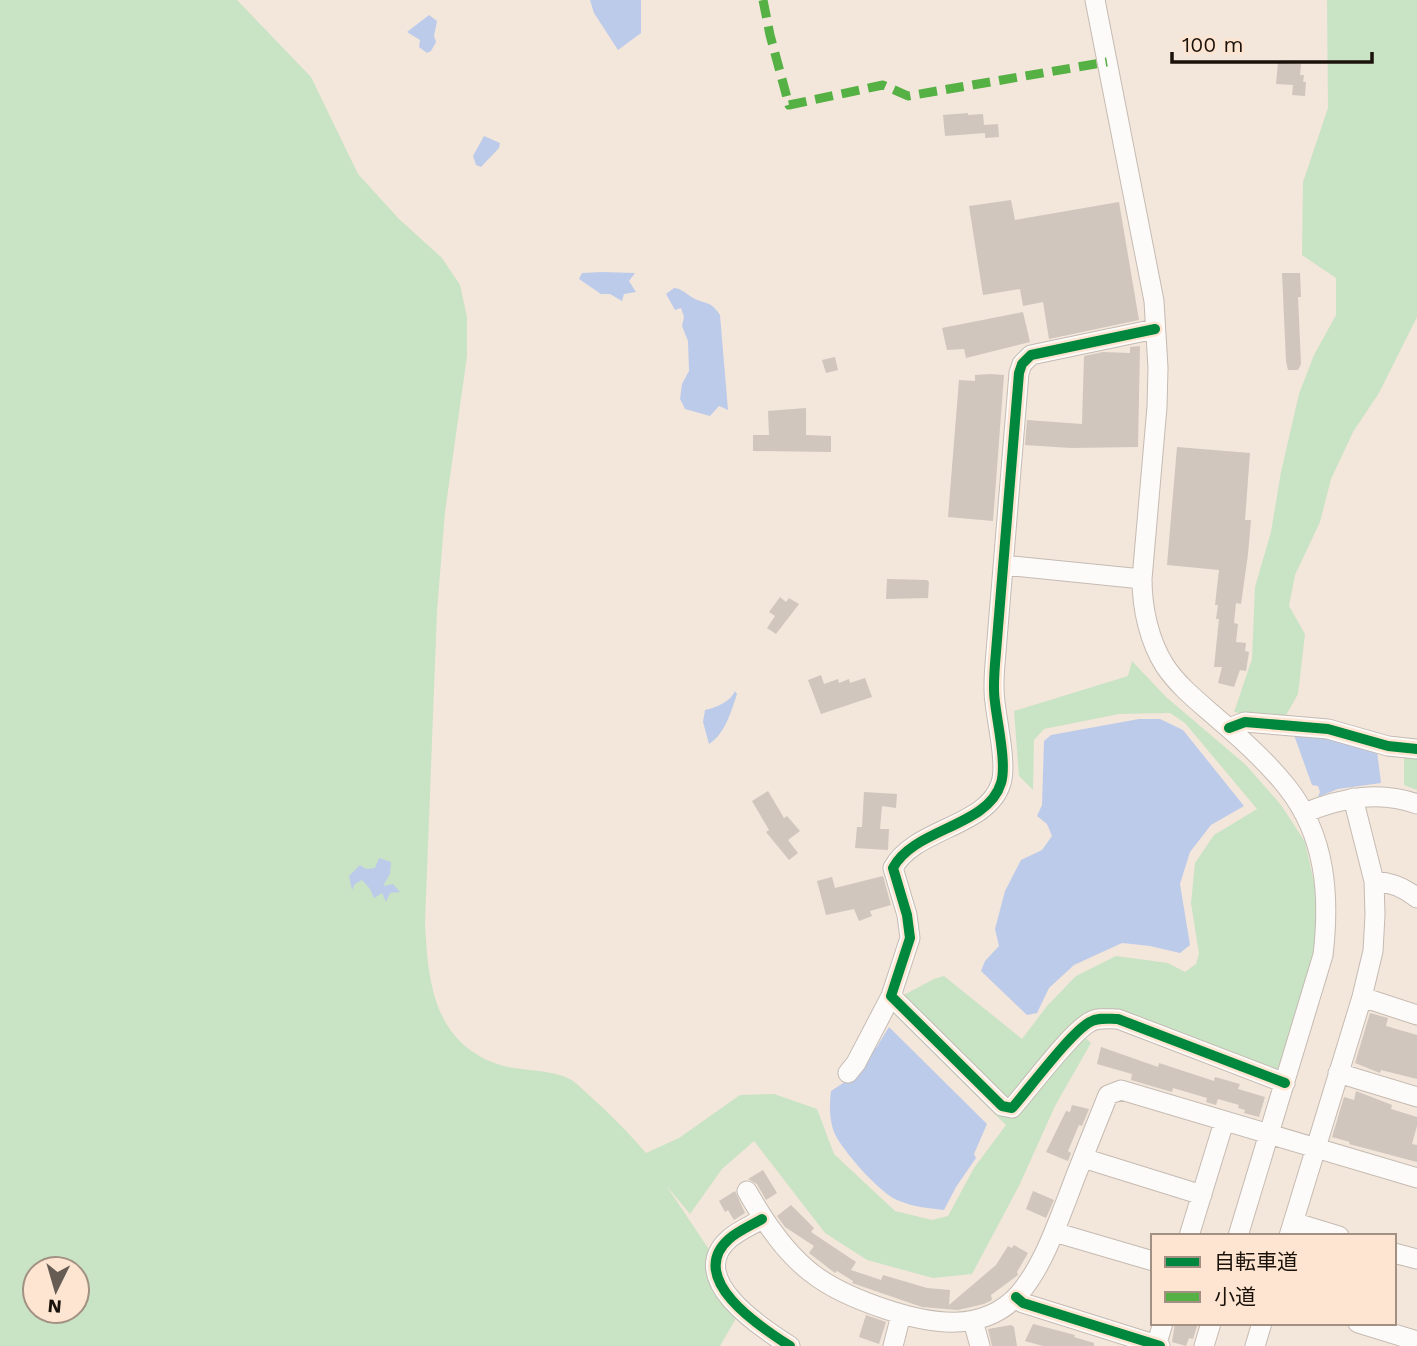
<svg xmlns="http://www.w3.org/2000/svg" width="1417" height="1346" viewBox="0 0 1417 1346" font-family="'Work Sans','Noto Sans JP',sans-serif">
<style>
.green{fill:#c9e3c5;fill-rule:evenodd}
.water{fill:#bdcbea}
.building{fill:#d0c6bd}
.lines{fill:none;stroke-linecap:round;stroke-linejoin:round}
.minor-casing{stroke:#c5bbb2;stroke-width:21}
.minor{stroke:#fdfbfa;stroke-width:19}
.quiet{stroke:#55b144;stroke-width:9;stroke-dasharray:18 9;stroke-linecap:butt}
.cycleway-casing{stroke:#fde5d1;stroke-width:15}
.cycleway{stroke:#00873e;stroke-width:10}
</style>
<rect width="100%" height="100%" fill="#f3e6db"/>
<path class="green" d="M0 0H237L311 77 358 174 399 219 442 258 460 285 467 317V356L445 512 437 611 425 923C428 981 433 1041 497 1064 520 1072 547 1068 570 1079 577 1083 584 1091 590 1096 610 1114 628 1132 646 1153L679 1138 740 1095 774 1094 817 1109 834 1154 895 1211 932 1220 948 1216 974 1168 1006 1125 895 1015 904 995 934 979 944 976 1022 1039 1047 1006 1076 976 1116 956 1168 963 1185 972 1196 964 1199 954 1191 903 1195 863 1214 835 1257 809 1185 723 1170 713 1119 714 1044 729 1034 740 1033 790 1019 776 1014 711 1128 676 1132 661 1165 696 1246 765 1281 805 1305 842 1316 891 1318 930 1312 960 1280 1067 1273 1075 1115 1015 1076 1029 1091 1043 1055 1106 1019 1186 972 1274 933 1278 867 1260 825 1233 754 1141 722 1169 690 1214 666 1185 710 1251 738 1315 720 1346H0ZM35 1269H77V1311H35Z
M1327 0H1417V317L1379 393 1353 432 1331 479 1320 522 1295 575 1289 606 1305 634 1298 694 1285 717H1259L1234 712 1252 659 1255 587 1271 532 1281 472 1299 394 1314 355 1336 315V278L1302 255 1303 182 1328 108Z
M1404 755 1417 757V790L1404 785Z"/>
<path class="water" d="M590 0H641V33L618 50 594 13Z
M429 15 437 21 434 36 436 42 431 51 427 53 419 47 420 40 407 32Z
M484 136 500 143 499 148 481 167 476 165 473 156Z
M602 272 635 273 629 281 636 292 624 294 622 301 610 294H601L579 279 582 273Z
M674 288C682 289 684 292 690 296 703 305 710 299 720 315L728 410 719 406 710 416 685 409 680 399 682 384 689 371 688 341 682 326 684 317 681 308 675 310 666 294Z
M735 691 737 694C731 712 725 734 709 744L703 722 705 710C716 708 731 701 735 691Z
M1139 719H1160L1183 730 1244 806 1211 825 1190 852 1180 884 1190 945 1180 953 1150 946 1122 943 1074 965 1049 988 1037 1013 1027 1015 981 971 985 961 999 946 995 929 1005 891 1021 860 1042 850 1052 836 1047 824 1037 816 1042 805 1044 741 1051 735Z
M1294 735 1329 736 1377 751 1381 783 1338 789 1318 797 1320 792 1318 786 1312 785Z
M379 858 391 862 390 874 383 886 393 884 400 892 390 893 386 902 382 893 374 898 370 889 362 880 355 884 352 890 349 876 360 865 366 869 375 868Z
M889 1027 987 1124 974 1154 976 1158 956 1187 944 1210C927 1208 913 1207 897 1200 879 1192 847 1155 837 1138 829 1124 829 1106 831 1091L857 1074 871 1045 876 1048Z"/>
<path class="building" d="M1278 63 1301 64 1300 75H1304L1303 82H1306L1305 96 1292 95 1293 85 1276 84Z
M968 113V115L983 114 984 125 998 124 999 137 985 138V133L945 136 943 115Z
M1011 200 1015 220 1119 202 1139 320 1049 339 1043 302 1023 306 1020 289 983 295 969 206Z
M1282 273H1300L1301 297H1298L1301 364 1298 370H1288L1286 361Z
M1023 312 1030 342 966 358 964 349 947 350 942 328Z
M1140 346 1138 447 1071 448 1025 445 1027 420 1082 424 1084 356 1103 352 1130 353V347Z
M835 357 838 370 826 373 822 360Z
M991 374 1004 375 993 521 948 517 959 380 975 381V375Z
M806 408V435L831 436V452L753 451V435H769L768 411Z
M1177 447 1250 453 1245 520H1251L1248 554 1241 604 1236 603 1234 623 1238 624 1236 642 1246 643 1245 651 1249 652 1246 671 1240 670 1234 687 1218 683 1222 667H1214L1219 619H1216L1218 605H1215L1219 570 1167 565Z
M887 579 927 580 929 582 928 598 886 599Z
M780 597 786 602 789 598 799 604 776 634 767 628 775 616 769 612Z
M821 675 824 684 838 679 839 683 849 679 850 683 865 678 872 697 821 714 808 680Z
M768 791 784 818 787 816 800 831 788 840 798 853 789 860 766 832 769 830 752 801Z
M864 792 897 794 896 808 882 806 880 829H889L888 850 855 848 857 827H862Z
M883 876 891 905 870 911 872 916 859 921 854 909 826 915 817 881 832 877 835 888Z
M1370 1013 1388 1018 1386 1026 1417 1035V1079L1381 1070 1380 1073 1355 1063Z
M1101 1047 1158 1067 1159 1063 1214 1081 1215 1077 1240 1084 1238 1089 1265 1097 1259 1117 1244 1113 1245 1110 1238 1108 1239 1105 1218 1099 1216 1105 1206 1102 1207 1098 1173 1088 1172 1092 1131 1080 1132 1074 1097 1064Z
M1356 1091 1392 1105 1391 1109 1417 1117V1126L1412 1144 1417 1145V1162L1349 1144 1350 1142 1332 1137 1344 1097 1354 1100Z
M1072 1105 1089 1109 1082 1126 1079 1125 1068 1151 1071 1153 1068 1161 1046 1152 1066 1111 1070 1112Z
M763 1170 777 1193 766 1200 757 1184 748 1179Z
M735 1191 745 1213 734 1220 728 1210 725 1212 719 1201Z
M1033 1191 1054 1200 1046 1218 1026 1209Z
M791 1205 814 1228 811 1232 856 1262 851 1270 881 1280 883 1275 927 1288 950 1290 949 1305 996 1265 1008 1246 1012 1248 1014 1245 1028 1253 1017 1272 1018 1275 991 1295 992 1300 984 1304 958 1310 922 1307 855 1284 852 1283 853 1281 837 1271 835 1273 809 1253 814 1246 785 1227 777 1216Z
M866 1315 886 1322 879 1344 859 1337Z
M1175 1323H1198L1193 1339 1189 1338 1186 1346 1172 1342Z
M1033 1324 1075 1335 1074 1337 1094 1343V1346H1043L1025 1341Z
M1011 1325 1014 1327 1017 1346H992L988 1329Z"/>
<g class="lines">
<defs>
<path id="minor" d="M1095 0 1154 301 1158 368 1157 407 1142 579C1142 608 1149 641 1165 666 1179 687 1200 703 1218 719 1243 740 1267 762 1287 787 1326 836 1330 896 1323 955L1238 1236
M1155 329 1031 355 1022 364 1019 373 995 664C994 677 993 690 995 702 997 722 1007 764 1001 783 988 827 914 828 893 868L907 915 910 938 891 996 1002 1106 1012 1108C1029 1089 1071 1032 1090 1022 1098 1017 1109 1019 1118 1019L1285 1083
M1004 565 1142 579
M1229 728 1245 722 1328 729 1388 746 1417 749
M1304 813C1341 798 1379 790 1417 804
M1374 881C1390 882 1405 888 1417 898
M1362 997 1417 1015
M848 1073 856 1063 891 996
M1338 1073 1417 1097
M1083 1158 1202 1195
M747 1191C765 1223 787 1256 817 1277 838 1292 861 1301 885 1309 930 1324 983 1334 1019 1294 1042 1267 1054 1232 1067 1199 1080 1164 1094 1130 1108 1095L1121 1090 1417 1178
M762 1219C752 1225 738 1231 729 1239 685 1278 760 1327 790 1346
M1293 1222 1339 1236
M1054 1232 1153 1261
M1189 1236 1224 1122
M1289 1236 1362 997 1373 951 1375 915 1374 881 1353 798
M1394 1253 1417 1259
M1016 1297 1023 1303 1160 1346
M973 1321 980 1346
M1358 1323 1417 1341
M893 1346 901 1315
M1156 1346 1163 1323
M1204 1346 1211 1323
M1255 1346 1262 1323"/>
</defs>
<use href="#minor" class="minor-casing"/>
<use href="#minor" class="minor"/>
<path class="quiet" d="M763 0 770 35 789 105 883 85 908 96 1107 62"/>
<defs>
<path id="cycleway" d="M1155 329 1031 355 1022 364 1019 373 995 664C994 677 993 690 995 702 997 722 1007 764 1001 783 988 827 914 828 893 868L907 915 910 938 891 996 1002 1106 1012 1108C1029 1089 1071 1032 1090 1022 1098 1017 1109 1019 1118 1019L1285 1083
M1229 728 1245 722 1328 729 1388 746 1417 749
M762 1219C752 1225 738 1231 729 1239 685 1278 760 1327 790 1346
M1016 1297 1023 1303 1160 1346"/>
</defs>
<use href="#cycleway" class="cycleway-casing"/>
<use href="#cycleway" class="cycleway"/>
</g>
<rect x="1151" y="1234" width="245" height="91" fill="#fde5d1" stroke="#a29182" stroke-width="2"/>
<rect x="1165" y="1257" width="35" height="10" fill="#00873e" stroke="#a29182" stroke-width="2"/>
<text x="1214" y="1269" font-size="21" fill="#1a120b">自転車道</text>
<rect x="1165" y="1292" width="35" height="10" fill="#55b144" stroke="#a29182" stroke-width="2"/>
<text x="1214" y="1304" font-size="21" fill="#1a120b">小道</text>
<g transform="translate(56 1290) rotate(185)"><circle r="33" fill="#fde5d1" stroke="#a29182" stroke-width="2"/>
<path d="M0-5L12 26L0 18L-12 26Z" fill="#665c54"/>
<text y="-10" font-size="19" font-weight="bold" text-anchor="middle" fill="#1a120b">N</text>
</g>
<path d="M1172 52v10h200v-10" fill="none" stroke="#1a120b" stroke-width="3.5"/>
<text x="1182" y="52" font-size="21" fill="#1a120b" stroke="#fde5d1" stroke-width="5" paint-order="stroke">100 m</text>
</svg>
